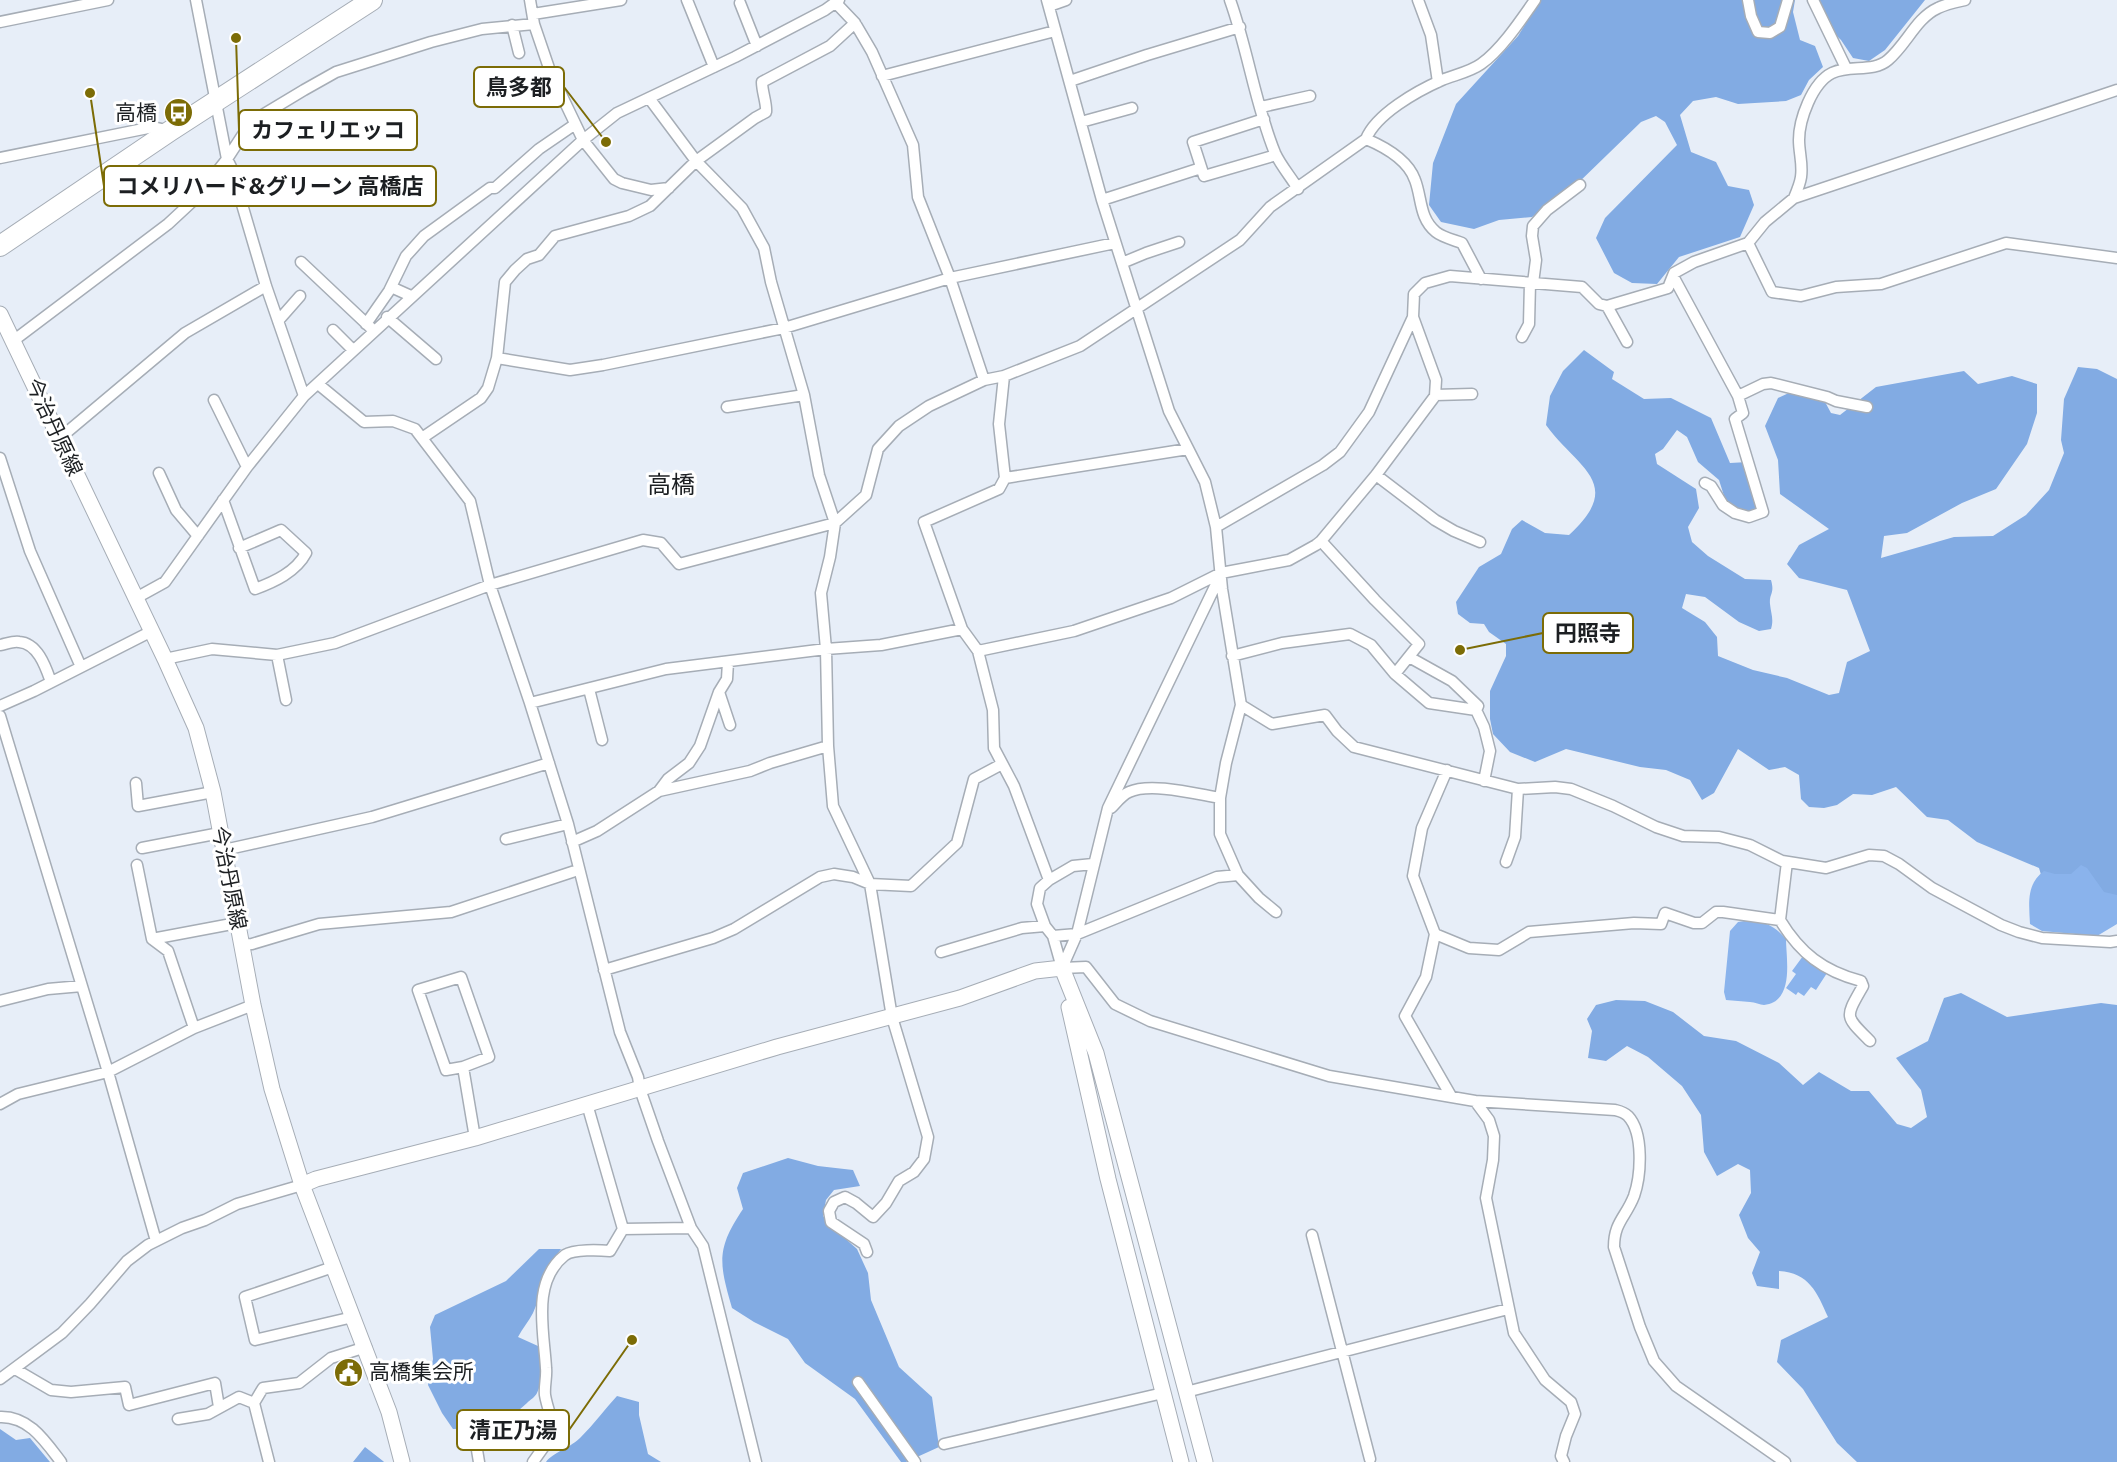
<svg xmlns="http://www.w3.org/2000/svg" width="2117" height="1462" viewBox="0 0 2117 1462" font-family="'Public Sans','Noto Sans JP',sans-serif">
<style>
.forest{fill:#82abe3}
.water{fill:#8ab3ec}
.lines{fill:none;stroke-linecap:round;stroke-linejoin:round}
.street-casing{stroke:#a6adb6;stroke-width:13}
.secondary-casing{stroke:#a6adb6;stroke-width:17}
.highway-casing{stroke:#a6adb6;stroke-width:22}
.street{stroke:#fff;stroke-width:10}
.secondary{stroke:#fff;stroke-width:15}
.highway{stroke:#fff;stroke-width:20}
.labels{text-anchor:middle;stroke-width:6;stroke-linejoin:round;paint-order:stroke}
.poi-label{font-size:21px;fill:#1c1f22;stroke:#fff;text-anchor:end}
.street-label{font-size:21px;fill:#1c1f22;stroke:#fff}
.quarter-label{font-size:24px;fill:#1c1f22;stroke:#fff}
.leader{fill:none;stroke:#7c6c06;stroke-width:2}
.callout-dot{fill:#7c6c06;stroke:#fff;stroke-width:2}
.callout{fill:#fff;stroke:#7c6c06;stroke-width:2}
.callout-label{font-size:22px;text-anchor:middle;font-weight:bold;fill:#1c1f22}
</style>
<rect width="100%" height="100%" fill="#e7eef8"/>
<path class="forest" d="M1540 0H1795L1793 12 1800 40 1815 46 1823 67 1809 80 1801 95 1786 101 1738 104 1716 97 1693 101 1680 115 1691 152 1716 162 1728 186 1749 190 1754 205 1740 237 1679 257 1657 284 1632 283 1614 273 1596 238 1605 218 1677 145 1665 122 1656 116 1641 122 1574 187 1532 217 1499 220 1474 229 1441 222 1429 205 1433 163 1456 104 1518 36Z
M1819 0H1925L1885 50 1869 61 1853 58 1841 40 1824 24Z
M1584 350 1614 372 1612 379 1644 399 1671 398 1711 418 1730 463 1748 462 1761 510 1749 514 1736 510 1725 499 1719 480 1698 462 1687 437 1677 430 1663 449 1655 454 1657 464 1696 489 1699 508 1688 527 1692 542 1708 556 1745 579 1771 580C1775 594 1769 593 1770 604 1771 614 1774 619 1771 629L1759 631 1739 622 1705 597 1686 594 1682 608 1705 622 1717 637 1718 656 1753 670 1787 678 1829 695 1839 693 1847 662 1870 651 1847 590 1799 578 1787 564 1799 545 1829 529 1780 494 1778 460 1765 426 1778 398 1791 392 1824 400 1831 413 1840 415 1876 387 1964 371 1978 384 2012 376 2037 384V413L2027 444 1996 489 1962 503 1907 533 1884 536 1881 558 1954 537 1993 536 2026 515 2049 490 2064 453 2061 440 2064 399 2078 367 2097 369 2117 379V905L2042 878 2039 868 1977 842 1948 820 1927 817 1896 787 1872 795 1853 794 1837 805 1824 808 1809 807 1801 799 1799 775 1785 767 1769 770 1738 749 1714 793 1702 800 1690 780 1666 770 1640 767 1566 749 1535 762 1510 752 1493 734 1490 719V691L1506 656V644L1489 632 1484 624 1470 623 1458 614 1456 602 1479 567 1501 554 1512 529 1522 520 1545 533 1569 535C1626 483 1577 468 1546 425L1550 396 1563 371Z
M1961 993 2007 1017 2101 1003 2117 1005V1462H1857L1837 1443 1803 1389 1777 1362 1781 1340 1828 1317C1817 1292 1809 1273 1779 1271V1289L1757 1286 1752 1273 1760 1252 1748 1238 1739 1215 1751 1193 1750 1170 1738 1164 1717 1176 1704 1152 1701 1115 1682 1086 1648 1057 1627 1046 1606 1061 1588 1058 1592 1031 1587 1019 1596 1005 1616 1000 1645 1001 1673 1012 1704 1036 1736 1041 1779 1063 1803 1085 1819 1072 1851 1091H1869L1897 1124 1911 1128 1927 1117 1921 1090 1896 1058 1928 1041 1944 998Z
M788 1158 818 1166 853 1170 860 1186 834 1190 826 1200 823 1216 839 1233 857 1249 868 1273 871 1300 899 1367 932 1397 939 1447 906 1462H901L855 1399 805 1363 788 1339 754 1322 732 1308C719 1263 716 1249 743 1209L737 1188 743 1173Z
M539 1249H561C546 1268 543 1291 533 1313 529 1321 522 1329 518 1337L538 1346C540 1361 544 1379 537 1393 535 1397 530 1400 527 1403 504 1425 484 1428 453 1429L442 1413 428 1385 433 1359 430 1327 435 1315 506 1281Z
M617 1396 639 1402V1415L648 1454 661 1462H546C552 1453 572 1447 581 1437 594 1424 605 1409 617 1396Z
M0 1429 16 1440 30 1438 50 1462H0Z
M365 1447 383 1461 384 1462H353Z"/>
<path class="water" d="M2081 865 2087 868 2104 892 2117 895V924L2097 936 2042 931 2030 924C2029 904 2026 884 2044 871L2055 874H2071Z
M1750 920C1766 922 1776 927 1786 939 1786 958 1795 1002 1764 1005 1760 1005 1755 1002 1750 1002 1742 1001 1734 1001 1726 1000L1724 992 1730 931 1738 922Z
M1803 956 1827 973 1816 990 1811 987 1804 996 1798 992 1796 995 1786 988 1796 974 1792 971Z"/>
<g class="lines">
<defs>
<path id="street" d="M196 0 227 159 231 167 266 286 304 396
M530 0 534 24 550 71 583 140 614 179 622 183 651 190 669 188
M687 0 714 67
M1047 0 1102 200 1169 411 1205 482 1216 527 1222 589 1241 705 1226 763 1220 798V834L1238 875 1217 877 1077 934 1053 936
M1230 0C1248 50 1255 104 1275 153 1281 166 1291 177 1298 189
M1418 0 1431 35 1438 82
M1748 0 1751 16 1758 32 1770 33 1780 27 1788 0
M1813 0 1846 68
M835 2 855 23
M740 3 757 46
M1049 6 1066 0
M533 14 621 0
M0 22 108 0
M512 25 519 53
M882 76 1055 31
M1070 81 1147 55 1240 27
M649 98 696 161 742 208 764 248 771 282 804 395 819 475 835 523 830 557 821 593 826 649 828 746 833 806 870 884 892 1017 928 1137 924 1159 914 1172 899 1181 886 1203 873 1217 856 1203 845 1197 834 1202 829 1211 831 1222 864 1244 867 1252
M1261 107 1310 96
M1264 119 1193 142 1204 176 1276 155
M1081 122 1132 108
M1366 139C1376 114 1417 91 1442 80 1454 75 1470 72 1481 64 1501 50 1521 20 1535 0
M0 158 153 127 170 131
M1794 198C1797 191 1800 184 1801 177 1803 164 1799 153 1799 140 1799 120 1812 83 1832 73 1849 64 1873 73 1888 60 1907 44 1916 18 1938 8 1946 4 1956 2 1965 0
M1102 200 1201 168
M1748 243 1772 292 1801 296 1836 287 1881 284 2006 243 2117 258
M301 262 371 328
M1122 263 1146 253 1179 242
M1673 276 1738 396 1743 413 1735 419 1763 512 1749 517 1735 513 1723 505 1711 486 1705 483
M1533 283 1536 260 1532 236 1533 226 1547 210 1580 185
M391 287 411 296
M1607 306 1627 342
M387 317 436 359
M278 321 300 296
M366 324 389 291 406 256 424 236 490 188H495L539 149 574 125
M333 330 353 350
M1522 337 1529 324 1530 283
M13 341 168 224 196 198 227 159 251 122 304 90 336 72 431 42 482 29 534 24
M497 358 570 370 603 365 784 328 950 278 1115 243
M318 384 364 422 393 421 415 429 470 501 490 585 530 703 568 824 620 1032 638 1077 640 1089 658 1141 691 1228 703 1246 756 1462
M1435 395 1472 394
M1738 396 1763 384 1771 383 1827 397 1836 401 1867 407
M214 400 247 467
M727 407 804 395
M60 438 185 333 266 286
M422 438 481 398 488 388 497 358 505 282 515 270 527 259 539 255 555 236 629 216 650 206 696 161 755 118 766 112C767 104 762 92 762 82L830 46 855 23 872 52 913 145 918 197 950 278 984 380
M0 458 30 551 81 667
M159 473 176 510 198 536
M1376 475 1435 520 1454 531 1480 542
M1005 478 1188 449
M223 500 255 589C274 582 296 572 306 553L281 530 239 548
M1216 527 1323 465 1340 452 1369 412 1413 317
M1321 541 1375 600 1419 644 1395 674 1429 703 1476 710
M136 598 165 582 247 467 304 396 583 140 617 113 735 57 825 10 839 0
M962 629 924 522 999 489 1005 478 999 424 1004 376
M0 645C6 644 13 641 19 642 38 643 46 668 51 682
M978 651 993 710 994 748 1014 786 1049 880 1073 866 1093 864
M277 655 286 700
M1232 656 1282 643 1350 634 1371 645 1395 674
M1409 657 1452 681 1478 706 1476 710 1484 727 1490 751 1484 781
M165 659 212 649 277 655 335 643 490 585 643 540 661 543 679 564 835 523 866 495 878 449 899 426 929 406 984 380 1004 376 1080 346 1240 240 1270 207 1366 139C1385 147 1408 160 1415 180 1422 198 1419 218 1436 232 1442 237 1454 240 1462 243L1481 279
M589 689 602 740
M719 692 730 725
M530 703 666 669 826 649 881 645 962 629 978 651 1074 631 1171 598 1221 573 1289 560 1316 545 1321 541 1376 475 1435 396 1436 380 1413 317 1414 294 1425 283 1450 276 1582 287 1599 304 1607 306 1668 288 1674 273 1694 262 1748 243 1765 222 1794 198 2117 90
M1241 705 1272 724 1325 715 1337 731 1354 747 1518 789 1555 787 1571 789 1613 806 1656 827 1683 836 1719 837 1750 845 1782 861 1826 868 1869 855 1884 856 1899 864 1932 888 2001 925 2019 932 2042 938 2110 942 2117 941
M0 706 34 691 152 631
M0 716 108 1072 156 1241
M1447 770 1422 828 1413 876 1435 934 1426 977 1405 1016 1451 1096
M136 783 138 806 213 792
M659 791 668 779 689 763 700 746 719 692 727 679 728 662
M1111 808C1116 803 1122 795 1129 792 1151 782 1196 794 1220 798
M506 839 568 824
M572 842 597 831 659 791 750 771 770 763 828 746
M142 848 220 833
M224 850 372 817 549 763
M1506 862 1515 837 1518 789
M137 865 152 939 168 951 194 1028
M1238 875 1259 898 1276 912
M1049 880 1040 888 1037 904 1045 926 1053 936 1062 968
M1780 920C1800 953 1823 971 1861 981L1863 986C1845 1018 1844 1015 1870 1041
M1435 934 1469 948 1499 950 1529 932 1634 923 1661 924 1665 913 1694 923H1702L1716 912H1723L1780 920 1787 862
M152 939 237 923
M241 945 252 944 319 924 451 912 578 870
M941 952 1022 928 1045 926
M1062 968 1086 967 1115 1004 1150 1021 1329 1076 1475 1101 1489 1120 1494 1136 1493 1160 1486 1198 1514 1333 1545 1380 1571 1402 1575 1414 1566 1436 1561 1456 1564 1462
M1062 968 1077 934 1108 808 1220 576
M604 970 713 938 734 929 820 877 834 874 853 877 870 884 911 886 957 843 974 779 1002 764
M0 1001 48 989 82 986
M463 1067 489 1057 461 977 418 990 446 1070 463 1067 475 1138
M1475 1101 1615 1110C1619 1111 1624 1112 1628 1116 1644 1133 1641 1176 1634 1196 1626 1217 1614 1222 1614 1247L1640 1327 1654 1361 1676 1386 1785 1462
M0 1104 18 1094 108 1072 194 1028 253 1005
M587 1104 623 1229
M1312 1235 1370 1459
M333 1267 245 1297 255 1340 353 1317
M15 1369 51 1390 71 1392 125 1387 129 1405 215 1383 219 1407
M0 1379 62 1333 90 1304 127 1261 148 1245 182 1228 205 1220 237 1204 302 1185
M858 1382 915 1462
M1186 1392 1508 1309
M254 1403 269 1462
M0 1417C29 1416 45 1441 61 1462
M178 1419 208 1414 239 1397 254 1403 263 1388 299 1383 331 1358 366 1347
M944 1444 1163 1393
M477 1450 479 1462
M533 1462 555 1431C552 1419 547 1407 545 1395 544 1386 547 1377 546 1368 544 1331 531 1282 565 1255 574 1249 599 1250 610 1251L623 1229 691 1228"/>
<path id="secondary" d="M0 314 165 659 196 728 213 792 253 1005 272 1089 302 1185 389 1412 402 1462
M1062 968 1096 1053 1205 1462
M1069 1007 1108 1179 1181 1462
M302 1185 316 1179 475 1138 777 1047 960 998 1035 971 1062 968"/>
<path id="highway" d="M0 246 170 131 372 0"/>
</defs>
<use href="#street" class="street-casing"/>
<use href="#secondary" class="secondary-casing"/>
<use href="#highway" class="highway-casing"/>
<use href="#street" class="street"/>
<use href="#secondary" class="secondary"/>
<use href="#highway" class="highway"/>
</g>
<defs>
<symbol id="bus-disc" viewBox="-11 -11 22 22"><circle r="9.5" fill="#7c6c06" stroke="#fff"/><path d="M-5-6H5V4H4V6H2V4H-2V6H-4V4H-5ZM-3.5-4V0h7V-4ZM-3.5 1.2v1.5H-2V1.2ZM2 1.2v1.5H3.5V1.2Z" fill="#fff"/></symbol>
<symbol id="civic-disc" viewBox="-11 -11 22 22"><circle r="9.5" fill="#7c6c06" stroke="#fff"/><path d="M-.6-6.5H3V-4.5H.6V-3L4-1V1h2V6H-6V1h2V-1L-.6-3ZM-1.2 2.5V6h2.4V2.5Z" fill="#fff"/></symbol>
</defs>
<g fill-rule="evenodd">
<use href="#bus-disc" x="162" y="96" width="33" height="33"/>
<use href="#civic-disc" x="332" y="1356" width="33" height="33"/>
</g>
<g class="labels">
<g class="poi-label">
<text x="157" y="120">高橋</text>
<text x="369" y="1379" text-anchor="start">高橋集会所</text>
</g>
<g class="street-label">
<text transform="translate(54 427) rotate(65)" y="7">今治丹原線</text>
<text transform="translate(229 878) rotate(79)" y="7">今治丹原線</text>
</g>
<g class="quarter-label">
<text x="671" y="493">高橋</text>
</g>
</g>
<path class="leader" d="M606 142L564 87M236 38L239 130M90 93L104 186M1460 650L1543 633M632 1340L569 1430"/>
<g class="callout-dot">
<circle cx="606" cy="142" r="6"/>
<circle cx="236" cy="38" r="6"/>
<circle cx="90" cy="93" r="6"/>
<circle cx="1460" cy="650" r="6"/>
<circle cx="632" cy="1340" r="6"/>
</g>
<g class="callout">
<rect x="474" y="67" width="90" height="40" rx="6"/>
<rect x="239" y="110" width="178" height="40" rx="6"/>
<rect x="104" y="166" width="332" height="40" rx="6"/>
<rect x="1543" y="613" width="90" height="40" rx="6"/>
<rect x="457" y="1410" width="112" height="40" rx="6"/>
</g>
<g class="callout-label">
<text x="519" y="95">鳥多都</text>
<text x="328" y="138">カフェリエッコ</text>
<text x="270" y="194">コメリハード&amp;グリーン 高橋店</text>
<text x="1588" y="641">円照寺</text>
<text x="513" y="1438">清正乃湯</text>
</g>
</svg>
